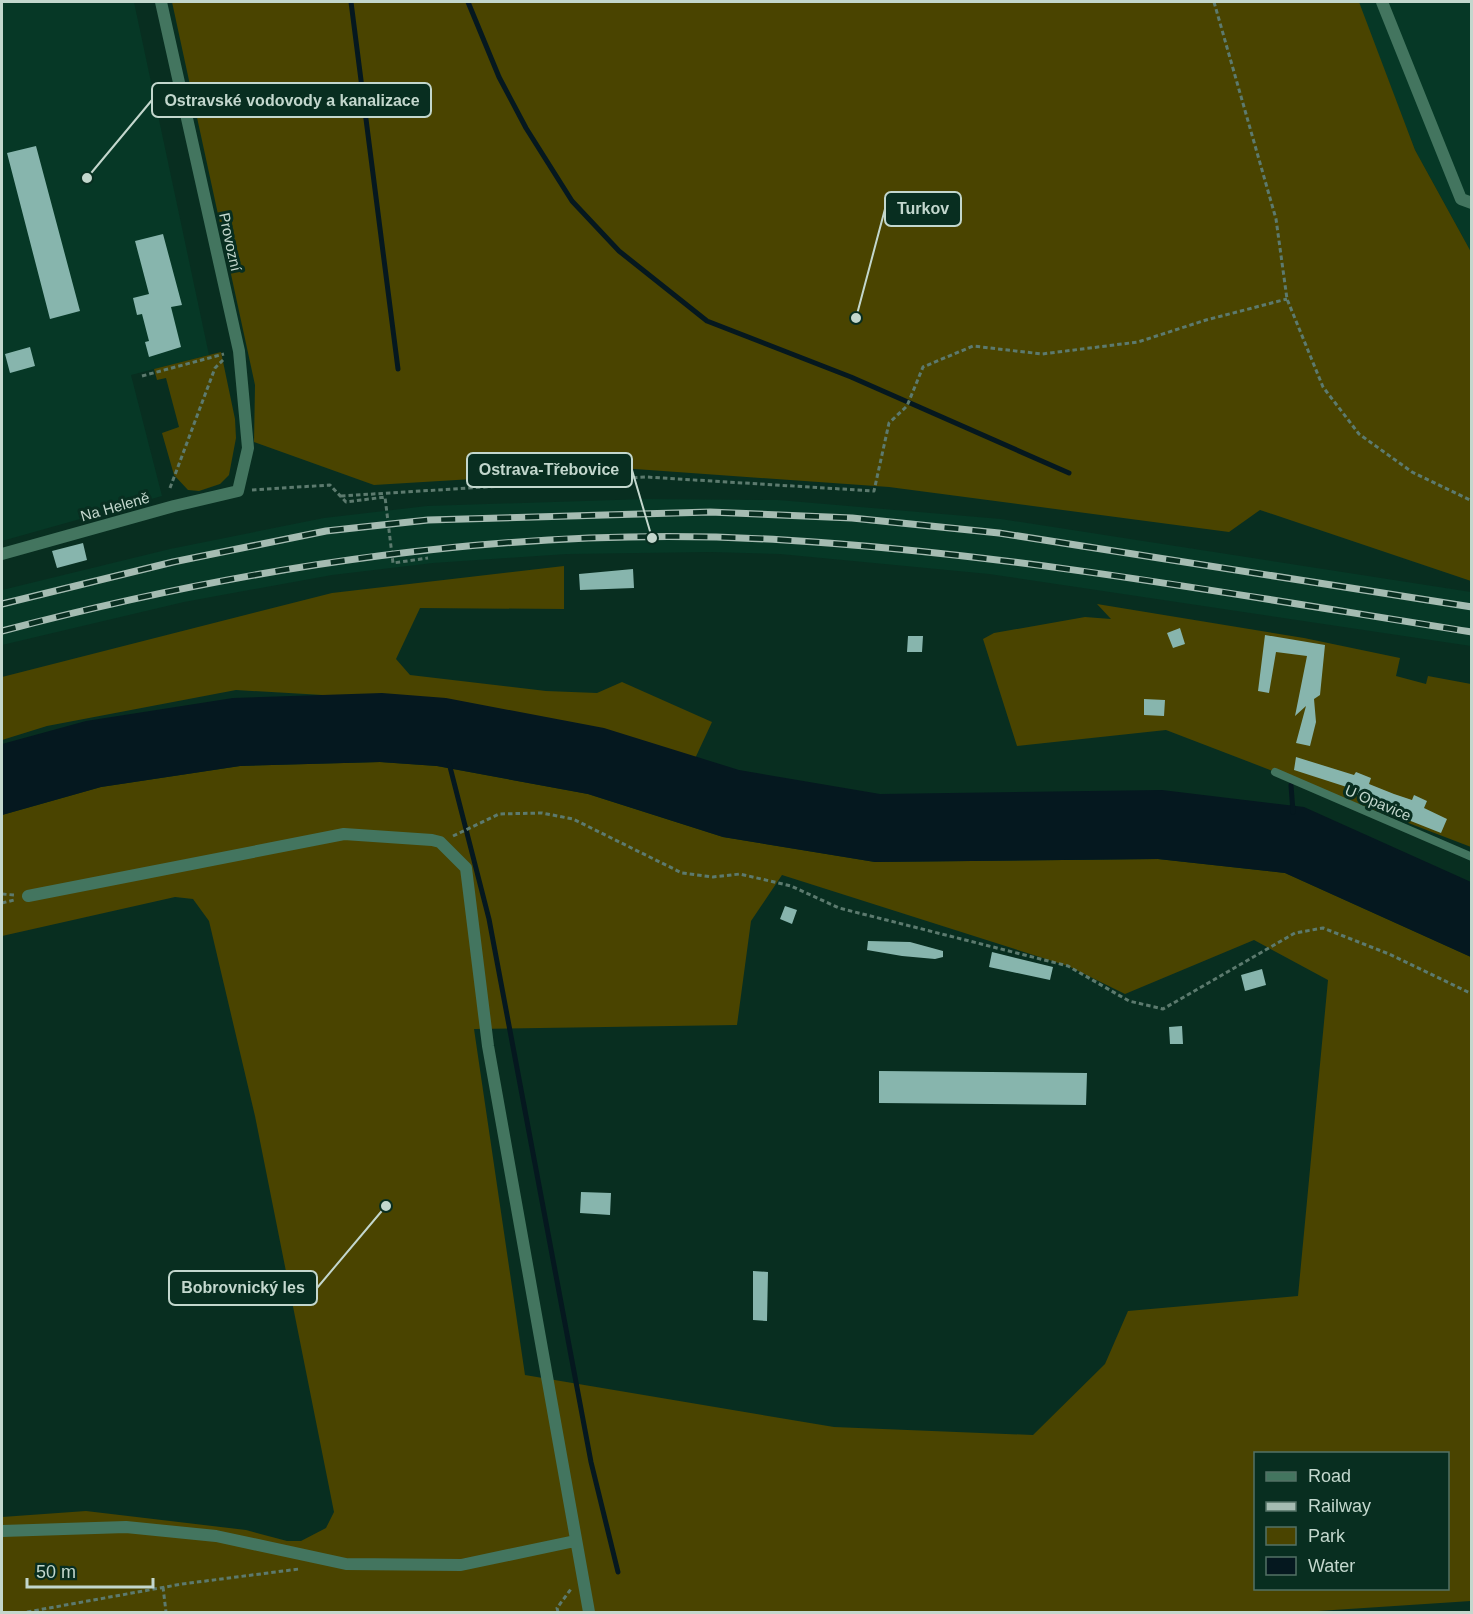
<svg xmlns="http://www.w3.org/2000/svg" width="1473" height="1614" viewBox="0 0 1473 1614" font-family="Arial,sans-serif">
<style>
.built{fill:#063826}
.green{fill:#4a4400;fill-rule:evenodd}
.water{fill:#05181f}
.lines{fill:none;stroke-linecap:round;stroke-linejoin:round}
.stream{stroke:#05181f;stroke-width:5}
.building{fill:#87b5ad}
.path{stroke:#5c7a6e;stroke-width:3;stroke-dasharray:4.5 3;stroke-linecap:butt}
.lane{stroke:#43755f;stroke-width:8}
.street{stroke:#43755f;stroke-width:12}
.rail-casing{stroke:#a5bcb2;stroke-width:7}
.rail{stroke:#082e20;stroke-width:4.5;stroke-dasharray:14;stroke-linecap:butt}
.labels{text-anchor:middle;stroke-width:6;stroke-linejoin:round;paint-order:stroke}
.street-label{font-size:15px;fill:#c3d7cd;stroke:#082e20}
.leader{fill:none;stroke:#c3d7cd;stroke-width:2}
.callout-dot{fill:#c3d7cd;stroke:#082e20;stroke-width:2}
.callout{fill:#082e20;stroke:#c3d7cd;stroke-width:2}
.callout-label{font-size:16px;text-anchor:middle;font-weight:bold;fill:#c3d7cd}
</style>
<rect width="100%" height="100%" fill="#082e20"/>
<path class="built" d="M2 2H134L209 355 131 375 162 496 2 541Z
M1358 2H1471V252L1415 150Z
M646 499 778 500 1001 519 1471 592V646L989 574 780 554 710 552 567 554 433 563 332 575 184 602 2 645V590L170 549 324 518 427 506Z"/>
<path class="green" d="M172 2H1359L1415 150 1471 252V581L1260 510 1229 532 889 487 635 469 374 485 254 442 255 385Z
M221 352 235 419 236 438 229 475 220 484 199 491 188 490 174 475 162 433 179 427 166 378 157 380 154 369Z
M564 566V609L420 608 396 659 410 675 546 691 597 693 622 682 712 722 692 765 443 702 236 690 47 726 2 740V677L332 593Z
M1097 604 1304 638 1400 658 1396 676 1426 684 1428 676 1471 684V847L1166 730 1017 746 983 639 994 633 1085 617 1111 619Z
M380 762 437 766 588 794 723 837 875 862 1158 859 1285 873 1471 957V1601L1303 1612H2V1517L86 1511 246 1530 287 1541H301L326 1528 334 1512 255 1116 209 921 193 899 175 897 2 936V815L101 787 240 766ZM782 875 1068 966 1125 994 1254 940 1328 980 1298 1296 1128 1311 1105 1364 1033 1435 834 1427 525 1375 474 1029 737 1025 751 921ZM1256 1454H1448V1588H1256Z"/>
<path class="water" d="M382 693 446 698 604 728 739 770 880 794 1162 790 1304 807 1471 882V957L1285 873 1158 859 875 862 723 837 588 794 437 766 380 762 240 766 101 787 2 815V744L86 721 233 698Z"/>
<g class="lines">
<path class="stream" d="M351 2 398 369
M468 2 499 77 526 128 572 201 619 251 707 321 851 377 1069 473
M449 763 489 919 591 1462 618 1572
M1291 785 1293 812"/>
</g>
<path class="building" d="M36 146 80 311 50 319 7 153Z
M163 234 182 305 171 307 181 347 149 357 145 342 149 341 142 314 137 315 133 298 149 294 135 241Z
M30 347 35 366 10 373 5 354Z
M83 543 87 560 57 568 52 551Z
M633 569 634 588 580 590 579 574Z
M1180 628 1185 644 1173 648 1167 633Z
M1265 635 1325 645 1320 695 1314 699 1316 722 1310 746 1296 743 1306 706 1295 716 1307 656 1276 652 1269 693 1258 691Z
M908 636H923L922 652H907Z
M1144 699 1165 700 1164 716 1144 715Z
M1296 757 1354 775 1356 772 1371 778 1369 784 1394 794 1412 800 1414 795 1427 801 1424 808 1447 819 1441 833 1383 810 1385 806 1355 794 1356 790 1294 770Z
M785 906 797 910 792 924 780 919Z
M868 941 910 942 943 951V957L935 959 902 956 867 950Z
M992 952 1053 967 1050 980 989 967Z
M1262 969 1266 985 1245 991 1241 975Z
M1182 1026 1183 1044H1170L1169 1027Z
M879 1071 1087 1073 1086 1105 879 1103Z
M581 1192 611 1193 610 1215 580 1213Z
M753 1271 768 1272 767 1321 753 1320Z"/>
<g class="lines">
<path class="path" d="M1214 2 1276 219 1287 299 1323 387 1359 434 1412 472 1472 501
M142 376 224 354
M170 488 215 368 225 358
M252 490 330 485 346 502 385 497 393 563 428 558
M341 496 646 477 874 491 889 423 907 406 923 367 973 346 1042 354 1138 342 1206 320 1287 299
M453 836 499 814 542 813 573 819 682 873 713 877 740 874 791 886 839 908 1068 966 1129 1001 1163 1009 1295 933 1323 928 1389 954 1472 994
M2 894 14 895
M2 903 14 900
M163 1587 166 1612
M27 1612 182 1584 299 1569
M558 1612 557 1608 571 1589"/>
<path class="lane" d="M1275 772 1472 857"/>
<path class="street" d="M1382 2 1461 199 1472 203
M2 554 174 506 238 491 248 448 239 351 161 2
M28 896 344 834 432 840 440 842 466 868 488 1046 589 1612
M2 1531 126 1527 216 1536 346 1564 461 1565 575 1541"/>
<defs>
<path id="rail" d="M2 604 173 562 326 531 428 520 710 512 852 518 999 533 1472 607
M2 631C256 564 521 524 784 540 1015 554 1243 596 1472 632"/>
</defs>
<use href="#rail" class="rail-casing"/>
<use href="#rail" class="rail"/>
</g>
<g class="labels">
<g class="street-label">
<text transform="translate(230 242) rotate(78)" y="5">Provozní</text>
<text transform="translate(115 507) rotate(-16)" y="5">Na Heleně</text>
<text transform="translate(1378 803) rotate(23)" y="5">U Opavice</text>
</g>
</g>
<path class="leader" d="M87 178L152 100M856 318L885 209M652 538L632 470M386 1206L317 1288"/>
<g class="callout-dot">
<circle cx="87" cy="178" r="6"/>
<circle cx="856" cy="318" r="6"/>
<circle cx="652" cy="538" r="6"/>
<circle cx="386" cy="1206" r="6"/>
</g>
<g class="callout">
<rect x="152" y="83" width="279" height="34" rx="6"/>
<rect x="885" y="192" width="76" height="34" rx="6"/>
<rect x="467" y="453" width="165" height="34" rx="6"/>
<rect x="169" y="1271" width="148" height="34" rx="6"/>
</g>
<g class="callout-label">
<text x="292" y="106">Ostravské vodovody a kanalizace</text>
<text x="923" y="214">Turkov</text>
<text x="549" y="475">Ostrava-Třebovice</text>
<text x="243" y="1293">Bobrovnický les</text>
</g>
<rect width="1473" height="1614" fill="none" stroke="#c3d7cd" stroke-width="6"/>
<rect x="1254" y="1452" width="195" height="138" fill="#082e20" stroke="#537265" stroke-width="1.5"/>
<rect x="1266" y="1472" width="30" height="9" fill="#43755f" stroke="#537265" stroke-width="1.5"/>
<text x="1308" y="1482" font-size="18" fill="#c3d7cd">Road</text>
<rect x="1266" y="1502" width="30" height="9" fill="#a5bcb2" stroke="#537265" stroke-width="1.5"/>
<text x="1308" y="1512" font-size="18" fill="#c3d7cd">Railway</text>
<rect x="1266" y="1527" width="30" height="18" fill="#4a4400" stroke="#537265" stroke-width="1.5"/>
<text x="1308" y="1542" font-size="18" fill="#c3d7cd">Park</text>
<rect x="1266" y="1557" width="30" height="18" fill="#05181f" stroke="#537265" stroke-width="1.5"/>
<text x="1308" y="1572" font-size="18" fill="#c3d7cd">Water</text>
<path d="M27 1578v9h126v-9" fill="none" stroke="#c3d7cd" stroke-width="3"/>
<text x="36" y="1578" font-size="18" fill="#c3d7cd" stroke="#082e20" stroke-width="4.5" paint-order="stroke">50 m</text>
</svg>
